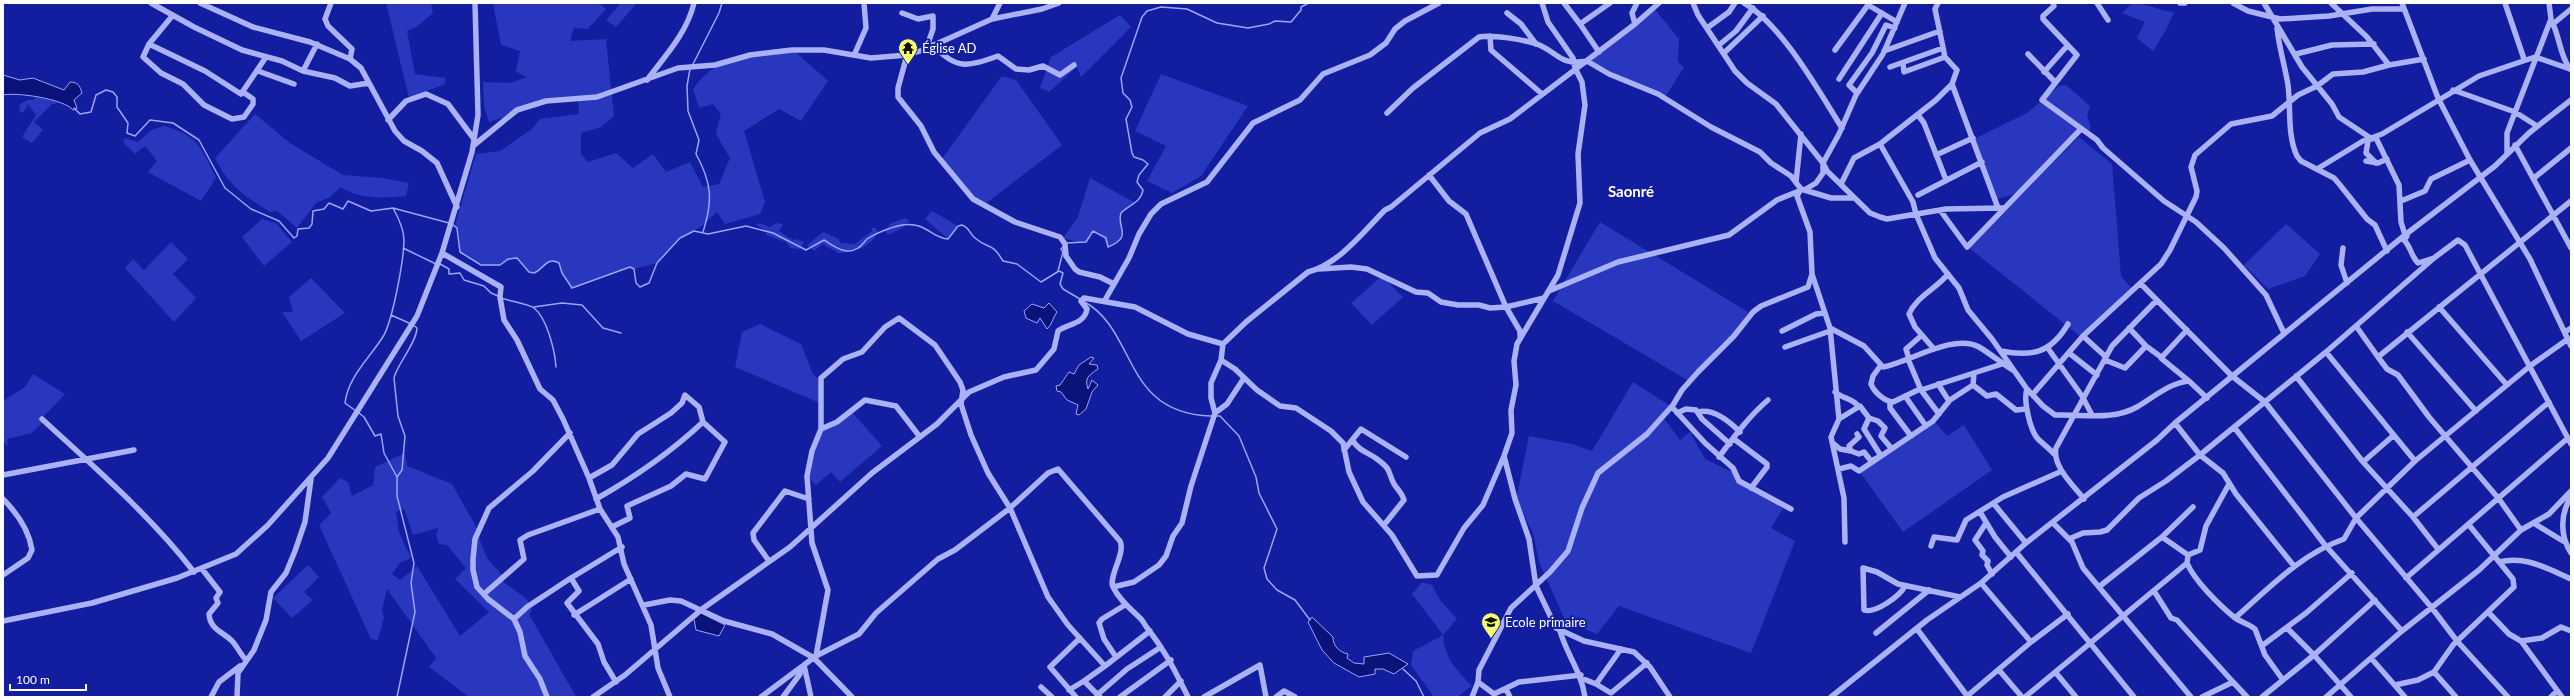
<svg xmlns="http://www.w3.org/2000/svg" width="2574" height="700" viewBox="0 0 2574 700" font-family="Lato,sans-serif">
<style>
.green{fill:#2937bf;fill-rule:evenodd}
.water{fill:#0b137b;stroke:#9ca5f7}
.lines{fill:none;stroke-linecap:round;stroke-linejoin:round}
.stream{stroke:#9ca5f7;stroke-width:1.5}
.minor{stroke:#aab1f4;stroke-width:5.5}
.labels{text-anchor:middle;stroke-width:4;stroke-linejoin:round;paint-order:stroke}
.poi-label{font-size:13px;fill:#fff;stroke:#121d9f;text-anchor:start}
.quarter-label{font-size:15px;font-weight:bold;fill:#fff;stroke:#121d9f}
</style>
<rect width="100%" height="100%" fill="#121d9f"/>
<path class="green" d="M386 3H431L433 13 416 27 407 31 415 74 445 78V84L409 98Z
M493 3H600L606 9 588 29 574 28 570 41 606 39 614 116 601 127 581 133V154L588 162 616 153 633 168 653 154 666 172 690 162 703 187 719 184 730 158 716 134 721 114 713 104 699 108 693 89C717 55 752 51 791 48L828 81 801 121 779 109 744 131 765 202 760 214 725 224 717 212 702 226 680 238 657 263 634 269 630 267 572 288 562 273 559 263 555 261 547 262 538 272 531 273 517 258C510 258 509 261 503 264 489 271 471 259 460 252L459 232 455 225 476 154 500 151 533 128 540 119 579 114 578 98 545 103 489 122 484 106 483 82 510 83 527 77 516 72 520 51 501 45Z
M621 3H637L616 27 606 20Z
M2132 3C2147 3 2159 11 2174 12L2166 30 2153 51 2137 38 2145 22 2122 13Z
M1653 7 1679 39 1678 62 1684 67 1664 99 1587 61Z
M1120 15 1131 27 1081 77 1077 67 1049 92 1040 88 1051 57Z
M1161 74 1248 106 1201 176 1172 193 1147 181 1166 146 1135 131Z
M1002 76 1016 80 1062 145 985 204 977 202 941 160Z
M2066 85 2090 106 2087 115 2091 128 2086 134 2078 130 2015 194 1997 199 1974 139 2027 113 2059 86Z
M36 97 55 101 56 104H52L34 122 43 130 32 143 22 137 36 115 28 104 23 113 19 111 20 104 28 100H33Z
M255 114 290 143 343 175 382 178 409 183 406 196C384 198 360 200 341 187L330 197 316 203 297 228 277 211 270 212C243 195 229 186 215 158Z
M164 126C198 135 202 149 216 178L201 201 148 172 157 161 145 146 135 154 124 143V138L138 142 151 130Z
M2079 137 2112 164 2121 276 2133 290 2081 337 1968 247Z
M1090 178 1136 203 1121 213C1118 223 1125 225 1121 239L1108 247C1103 240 1105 233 1093 231L1086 242 1081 243 1063 238 1078 217Z
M932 211 958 226 948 239 925 219Z
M905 218 910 221 904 225V227L888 235 885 231 890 224Z
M262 219 276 223 292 242 264 266 242 237Z
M1600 222 1748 312 1740 328 1720 345 1689 381 1553 301Z
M759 223 770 227 776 223 783 224 779 231 793 240 797 239 804 242 800 249 790 248 786 242 766 235 767 231 756 225Z
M2286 224 2320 254 2305 276 2268 289 2244 265Z
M872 228H876L878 232C871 247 854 253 838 253L823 244 814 251 807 245 823 232 839 239 840 243 855 244 872 231Z
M171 242 188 259 173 274 196 298 174 322 125 268 133 259 144 270Z
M1382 276 1403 297 1372 325 1351 303Z
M311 278 345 313 301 341 282 312H293L289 297Z
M760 324 801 344 813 374 820 380 822 404 735 367 742 332Z
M33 374 65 394 44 416 40 417 44 422 31 433 7 439 8 446 3 441V401L25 387Z
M1633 382 1672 407 1663 417 1680 440 1690 432 1705 459 1732 472 1741 480 1783 508 1771 528 1795 541 1751 653 1619 606 1597 634 1566 622 1539 562 1533 533 1516 500 1529 436 1572 444 1592 451Z
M850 410 882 446 840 482 831 472 816 485 807 476 820 432Z
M1935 422 1947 436 1964 425 1992 470 1903 532 1860 472Z
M405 453 407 466 452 484 479 532 478 535 487 558 503 576 502 581 527 599 532 610 529 614 576 697H469L429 667 436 658 387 589 382 610 384 617 378 640 371 639 319 525 331 513 322 497 340 478 348 482 352 496 373 485 375 467ZM404 509 413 535 438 528 436 535 439 544 447 545 466 568 455 579 489 612 460 636 417 566 400 580 392 574 400 563 411 558 399 532 396 512Z
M308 565 319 577 304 592 313 600 292 618 273 598Z
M1422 582 1432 585 1440 600 1457 619 1443 635C1444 657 1457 671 1472 686L1457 697H1434L1411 665 1413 651 1443 635 1412 594Z"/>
<path class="water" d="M3 75 20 80 33 78 64 90 70 82C78 82 80 86 82 93L74 100 77 108 73 110C64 99 17 92 3 95Z
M1049 303 1057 312C1053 317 1052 325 1047 329L1040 318 1037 323 1026 318 1024 311 1032 304 1044 308Z
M1091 357 1094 358 1089 364 1097 365 1098 369C1089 375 1084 378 1088 389L1092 380 1098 385 1092 392 1086 409 1079 415 1076 414 1078 405 1067 400 1061 392 1057 391 1056 386 1060 385 1069 372 1074 374 1079 365Z
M701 613 725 625 719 636 696 630 694 619Z
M1312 617 1333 637C1333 646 1339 652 1348 654L1347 658 1354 663 1364 664V657L1389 653 1408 664 1394 674 1383 669H1375V674L1359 677 1334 663 1322 650 1308 622Z"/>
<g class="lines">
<path class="stream" d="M692 66 719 13 722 3
M690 69 687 86 688 111 699 140 696 154C712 183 713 201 703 232
M74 108 80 114 91 112 96 95 106 90 113 92 117 97V107L128 123 127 133 135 136 150 120 173 123 199 140 225 188 251 209 279 221 294 238 297 236 298 229 309 228 312 224 313 211 324 209 329 203 343 209 348 201 371 211 393 208 449 223
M452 224 457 228 460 252 481 265H500L508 259 517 258 529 272 534 273C544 269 547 256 559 263L562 273 572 288 630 267 634 269 636 283 640 287 649 283 657 263 680 238 694 231 708 234 746 226 773 233 806 250 824 240C834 246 846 256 858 248 862 246 864 242 867 239 876 233 891 227 902 225 926 221 931 238 948 239L958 226 962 225C970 228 969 233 975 238 989 250 991 241 1003 261L1017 264 1041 282 1059 271 1063 273 1060 284 1063 289 1080 299
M1066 243 1086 242 1093 231 1106 238 1108 247C1134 236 1116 228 1121 213 1128 205 1141 203 1143 190L1137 182 1139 175 1148 164 1143 160 1134 157 1132 153 1126 119 1132 107 1130 100 1123 93 1121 78 1142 17 1147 11 1161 7 1187 9 1217 23 1248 28 1269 24 1275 21 1291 22 1301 10V7L1309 3
M403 248 436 264
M440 264 449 269V274L460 273 464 280 484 286 491 293 498 296
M1058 271 1063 252 1061 249 1064 246
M501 298C509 301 529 304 534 308 547 318 555 351 556 367
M1083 301C1138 330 1121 413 1211 416
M534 307 562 303 582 305 603 328 621 333
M391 315 409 323
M356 411 345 403C348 376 371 357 384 335 393 318 404 259 404 240 404 229 398 217 393 208
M359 413 364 417 375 436 381 434 384 453 397 477V496L414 563 411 583 415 612 397 697
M1215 416H1220L1239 436 1256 477 1259 493 1277 529 1264 568 1267 579 1277 590 1295 600 1310 620
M397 477 402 470 405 436 398 416 394 378C396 366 417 342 417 328L413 325
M1403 669 1416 681 1424 697"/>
<path class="minor" d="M151 3 194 27 242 50 282 61 303 71 335 78 350 86 369 83
M200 3 253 27 310 42 350 59 361 68 395 131 404 141 422 151 437 163 457 207
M331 3 325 19 328 26 352 49 350 59
M1564 3 1580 24 1610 3
M1693 3 1698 15 1735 71 1747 83 1776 104 1823 163 1827 171 1870 213 1880 217 1887 219 1946 209 2003 208
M1744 3C1782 25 1818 90 1842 128
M2053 3 2054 6 2043 16V19L2077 55 2042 100 2097 140 2103 148 2164 201 2196 222 2224 248 2266 295 2284 333
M2097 3 2108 20
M2180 3H2185
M2233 3 2248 11 2280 19 2329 16 2372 9H2404
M2264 3 2302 67 2332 104 2339 117 2372 139
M2331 3 2367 37 2389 65
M2402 3 2438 98 2470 160 2530 259 2571 346
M2505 3 2524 59
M902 13 918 19 933 16V29L926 49
M1507 13 1521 24 1536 44
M173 15 149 44 143 57 161 73 183 84 204 105 232 119 244 117 253 104V99L243 92
M992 19 1000 3
M1580 24 1599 52
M1635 24 1632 13 1637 3
M1707 28 1729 12 1735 3
M2277 28C2279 48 2285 66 2288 85 2291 108 2287 135 2297 156L2301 161 2334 178 2340 185 2367 219 2375 225 2387 251
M1490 36 1491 50 1542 94
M149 44 205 71 241 94 266 57
M933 45C956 70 967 67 998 56L1016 69 1029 70 1043 66 1060 75 1074 65
M1719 45 1736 31 1753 8
M1835 50 1868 5 1897 22
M1884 51 1940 31
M855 53 866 28 864 3
M1724 53 1763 16
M2028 54 2055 82
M2296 54 2332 45 2374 44
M907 55 898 88V97L921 126 934 152 973 199 1015 222 1060 237 1065 244 1066 256 1075 269 1079 272 1100 277 1114 284
M1903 63 1904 72 1945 57
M1890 67 1943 48
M2570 69C2560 56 2560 39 2553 24L2571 9
M258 71 294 84
M303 71 317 44
M2044 72 2067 46
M1839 79 1882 13
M647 80C665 56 687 33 694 3
M1952 84 1998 208
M2453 90 2515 112 2537 126
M1857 93 1849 85 1872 53 1886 25 1895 28
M1387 113 1413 88 1479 37C1492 34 1524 40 1537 44 1559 53 1560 66 1587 61L1609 74 1658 94 1711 127 1760 152 1771 163 1791 176 1801 189 1831 198H1854
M1918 115 1924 123 1946 180
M388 120 406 101 426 94 448 104 474 139
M2376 138 2399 185 2401 222 2405 235
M2368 141 2366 153 2376 163
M1880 144 1913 202 1916 214 1935 258 1959 288 1968 310 1992 339 2027 389 2043 406 2055 415C2083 414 2112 421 2137 407 2154 397 2169 383 2189 381L2207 398
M2515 145 2571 248
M473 146 517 110 546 101 597 97 678 68 715 65 750 55 792 50H824L871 58 907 55 923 50 992 19 1042 9 1059 3
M2507 153V133L2551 19 2549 3
M1936 155 1973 138
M2366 161 2378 163 2387 159
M2317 169 2363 141 2382 134 2479 76 2535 57 2570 69
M1429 175 1449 201 1466 214 1506 307 1520 331V336
M2534 178 2571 148
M1796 182 1801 134
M1841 184 1854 158 1880 144 1936 100 1952 84 1957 70 1945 57 1935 9 1938 3
M1806 189 1816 183 1823 173V163L1839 134 1856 95 1883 54 1905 3
M1918 195 1982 162
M2401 201 2425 191 2431 179 2470 160
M1940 210 1967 247 2081 129
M2407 236 2404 240C2411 247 2411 256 2418 263L2434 258 2458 240 2465 245 2571 444
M2343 248 2341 265 2347 283
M442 253 501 287 500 297 504 320 517 340 540 389 553 400 563 419 589 478 600 509 618 537 624 564 651 625 658 668 670 697
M1319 269 1351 267 1367 269 1416 292 1428 293 1441 302 1458 305H1479L1490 308 1506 307 1544 298
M1812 274 1830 328 1839 419 1831 437 1844 498 1845 542
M2141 284 2232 376 2265 402 2356 518 2432 608 2457 641 2508 697
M1549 291 1618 262 1729 235 1777 200 1799 191
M1105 300 1129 258 1139 234 1151 214 1161 204 1207 182 1253 123 1300 100 1323 74 1370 55 1386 43 1395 29 1405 21 1439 3
M2439 307 2507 385
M2356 326 2378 357 2387 369 2398 375 2429 417 2499 499 2521 530
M1830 328 1864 346 1883 367C1910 362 1953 333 1979 347 1991 354 2001 363 2013 370
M2129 328 2146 346 2161 357
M2187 330 2161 358 2189 381
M1782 331 1816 314 1824 313
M2407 332 2476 411
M2565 332 2571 328
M2083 336 2106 357
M1785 347 1830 331
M2047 347 2082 396 2092 415
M1934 349 1915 327 1909 314C1917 296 1936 289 1948 274
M2001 351C2032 357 2051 353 2068 324
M2326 352 2415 461 2530 366 2568 339
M2069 353 2097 375
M2378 357 2571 201
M1908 359 1921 390 2002 364
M1909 359 1906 349 1922 335
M1221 360 1235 369 1257 390 1280 406 1296 408 1331 431 1343 443 1349 472 1363 502 1392 535 1417 576 1437 575 1464 528 1483 505 1504 456 1512 433 1511 410 1516 385 1514 361 1517 344 1558 275 1580 203 1578 154 1585 105 1582 82 1575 68 1573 58 1548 22 1542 3
M2105 360 2125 368 2146 346
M1881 365 1873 376 1871 384C1874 392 1884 401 1893 402L1920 389
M2296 376 2363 462 2413 517 2438 549
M1938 384 1949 401
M1973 385 1987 396 1996 394 2016 410 2026 409
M2027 389C2023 399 2030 431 2038 439 2043 444 2049 448 2054 454
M1921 390 1939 414
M1835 392C1843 399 1852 398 1858 406
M2033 394 2083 336 2161 264 2170 250 2196 197 2197 191 2191 167 2195 155 2231 124 2272 116 2298 95 2317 86 2333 74 2363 72 2389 65 2424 59
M1905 396 1926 426
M1890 402V408L1911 436
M1672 407 1705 443 1733 468 1739 481 1791 509
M1698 412C1713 408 1730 422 1740 432
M1215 413 1227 404 1244 378
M1677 413 1686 409 1696 410 1702 419 1730 444
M42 419C94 467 150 515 194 572
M1839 419 1860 406 1869 418 1878 421 1885 428 1881 436 1892 449
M2175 423 2200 455 2223 473 2236 494 2294 566
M2234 427 2325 545 2402 631
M821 429 837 422 865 400 896 406 920 437
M1857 434 1859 437 1849 446 1851 451 1859 454 1864 452 1871 461 1881 456 1864 429 1869 418
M1734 439 1767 464V467L1751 488
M1353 441C1360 452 1368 452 1377 459 1393 471 1387 471 1394 484 1398 490 1402 493 1404 500L1384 525
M1834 444 1840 449 1851 451
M1344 450 1361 429 1406 457
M1504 456 1515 499 1529 539 1536 586 1556 628 1584 641 1634 652 1650 667 1670 697
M1719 457C1733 438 1750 415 1768 400
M2363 462 2394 435
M1839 469 1851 466 1859 471 1933 421 1950 400 1973 385 1974 373
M3 475 134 450
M589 478 612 465 638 434 671 413 682 403 685 395 699 407 703 422 725 442 705 479 686 474 671 486 627 506 630 518 612 527
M2571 497C2560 514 2560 536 2571 553
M3 499C17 513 29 530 32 550L28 558 3 575
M596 499C635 477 671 452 703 422
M2084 499C2074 486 2052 466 2056 448L2112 346 2156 301
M1994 504 2026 543
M1980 512 1995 537 2011 557
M2413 517 2549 402
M1986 523 1975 540 1983 551 1982 555 1988 561 1987 565 1992 574
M2053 523 2072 542 2083 568 2191 697
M2535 524 2563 541
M2162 537 2188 555
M2069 539 2083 533 2100 532 2107 530 2139 498 2166 481 2200 455 2326 352 2434 258
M1931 546 1934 537 1957 540 1966 520 2003 497 2062 471
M2016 552 2134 697
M769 561 754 540 753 533 785 491 809 499
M2499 562C2525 555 2548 569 2571 579
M2187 563C2194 580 2219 605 2234 617 2240 622 2249 624 2255 629L2265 655 2283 680
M202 569 220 592 216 598 218 603 209 614C210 630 224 632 233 642 238 648 241 655 246 660
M2406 578 2568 438
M1981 583 2031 642
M1905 586C1900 596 1875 614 1864 610L1863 568 1877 572 1898 584 1960 597
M2100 586 2162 537 2193 507
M1113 587 1134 582 1159 565 1166 556 1173 536 1182 523 1191 486 1215 413 1211 398V383L1221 360 1223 344 1246 322 1308 272C1339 264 1363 232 1385 210L1391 207 1480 133 1510 119 1635 24 1659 3
M2154 591 2171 618 2177 620 2233 682
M484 594 524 559 520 540 528 535 600 509
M644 605 670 600 681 601 724 621 772 634 814 658 852 697
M2489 613 2509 634 2521 641 2562 697
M574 615 631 579
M2235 618C2269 588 2301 554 2344 539L2356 518 2415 461
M514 619 527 607 571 578
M3 621 92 603 177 578 236 554 268 525 328 458 417 316 442 253 472 152 478 115 475 3
M2287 628 2314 655 2351 697
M1917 629 1968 697
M1560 631C1567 655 1581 671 1585 697
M1876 633 1929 590
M2521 641 2542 638 2561 627 2571 631
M2263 645 2306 613 2352 573
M816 656 828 590 812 543 807 476 812 451 821 429V378L843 359 862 352 885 327 899 318 935 345 960 382 963 390 961 404 971 435 988 473 1010 508 1048 597 1068 625 1105 666 1084 681 1100 697
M1116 657 1104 639 1099 623 1102 619 1125 605
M2371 658 2405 697
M804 665 811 697
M1105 666 1150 631
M1999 670 2022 697
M2434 672 2456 697
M2056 673 2076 697
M1581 678 1596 684 1621 649
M616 682 604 662 598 644 567 603 579 591 571 578 622 547
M1478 682 1494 694 1519 682 1581 675
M1596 684 1611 693 1647 663
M2395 685 2418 680 2434 672 2453 645 2514 587 2513 579 2469 525
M1041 687 1052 697
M1506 689 1510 697
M1069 690 1084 681
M1097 695 1127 669 1161 647
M211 697 219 682 240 666
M237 697 238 673 254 650 266 620 271 592 286 573 295 551 305 522 311 479
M547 697 540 679 525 656 520 632 514 619 488 599 477 587 473 570V559L475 539 489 508 533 471 570 433
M593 697 625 675 702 609 790 547 872 473 937 424 969 392 1004 377 1036 370 1054 349 1058 331C1067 324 1085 324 1087 309L1081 301 1084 298 1135 307 1188 334 1223 344
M761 697 816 656 859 634 876 613 938 559 955 550 1010 508 1048 473 1058 469 1120 541C1126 553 1108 577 1113 587 1120 601 1131 609 1141 619 1144 622 1145 626 1148 629 1166 652 1175 671 1188 697
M783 697 800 674V668
M1076 697 1050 667 1080 638
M1120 697 1171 660
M1165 697 1181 681
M1204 697 1260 665 1266 697
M1276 697 1284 691 1295 697
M1472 697 1478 682 1479 670 1511 608 1550 572 1568 551 1582 508 1598 473 1647 434 1673 405 1682 390 1698 372 1734 336 1753 312 1761 306 1808 287 1812 274 1810 232 1797 196 1801 189
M1831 697 1927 620 1981 583 2026 543 2157 440 2175 423 2405 235 2495 166 2529 133 2571 100
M1966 697 2031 642 2068 614
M2025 697 2187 563 2188 555 2200 550 2206 526 2229 484
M2202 697 2233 682 2247 697
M2262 697 2314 655 2375 600
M2326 697 2402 631 2479 570 2521 530 2549 514 2571 491
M2551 697 2557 691"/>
</g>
<defs>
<symbol id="temple-pin" viewBox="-11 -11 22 30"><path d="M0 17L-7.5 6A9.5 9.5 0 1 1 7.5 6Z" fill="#f5ff6d" stroke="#121d9f"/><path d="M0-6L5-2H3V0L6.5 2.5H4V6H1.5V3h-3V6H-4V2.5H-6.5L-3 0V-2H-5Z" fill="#111"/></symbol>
<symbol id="school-pin" viewBox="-11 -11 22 30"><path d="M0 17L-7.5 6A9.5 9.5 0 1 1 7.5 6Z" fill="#f5ff6d" stroke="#121d9f"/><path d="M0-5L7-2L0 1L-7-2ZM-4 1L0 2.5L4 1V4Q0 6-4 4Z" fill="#111"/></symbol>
</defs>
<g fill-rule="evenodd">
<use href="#temple-pin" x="897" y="37" width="22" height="30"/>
<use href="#school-pin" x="1480" y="611" width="22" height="30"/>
</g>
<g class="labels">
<g class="poi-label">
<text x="922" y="53">Église AD</text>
<text x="1505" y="627">Ecole primaire</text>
</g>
<g class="quarter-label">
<text x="1631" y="197">Saonré</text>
</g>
</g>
<rect width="2574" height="700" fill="none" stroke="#ffffff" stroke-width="8"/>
<path d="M10 684v6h76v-6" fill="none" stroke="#ffffff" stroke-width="2"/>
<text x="16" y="684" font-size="12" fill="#ffffff" stroke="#121d9f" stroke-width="3" paint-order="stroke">100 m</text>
</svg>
